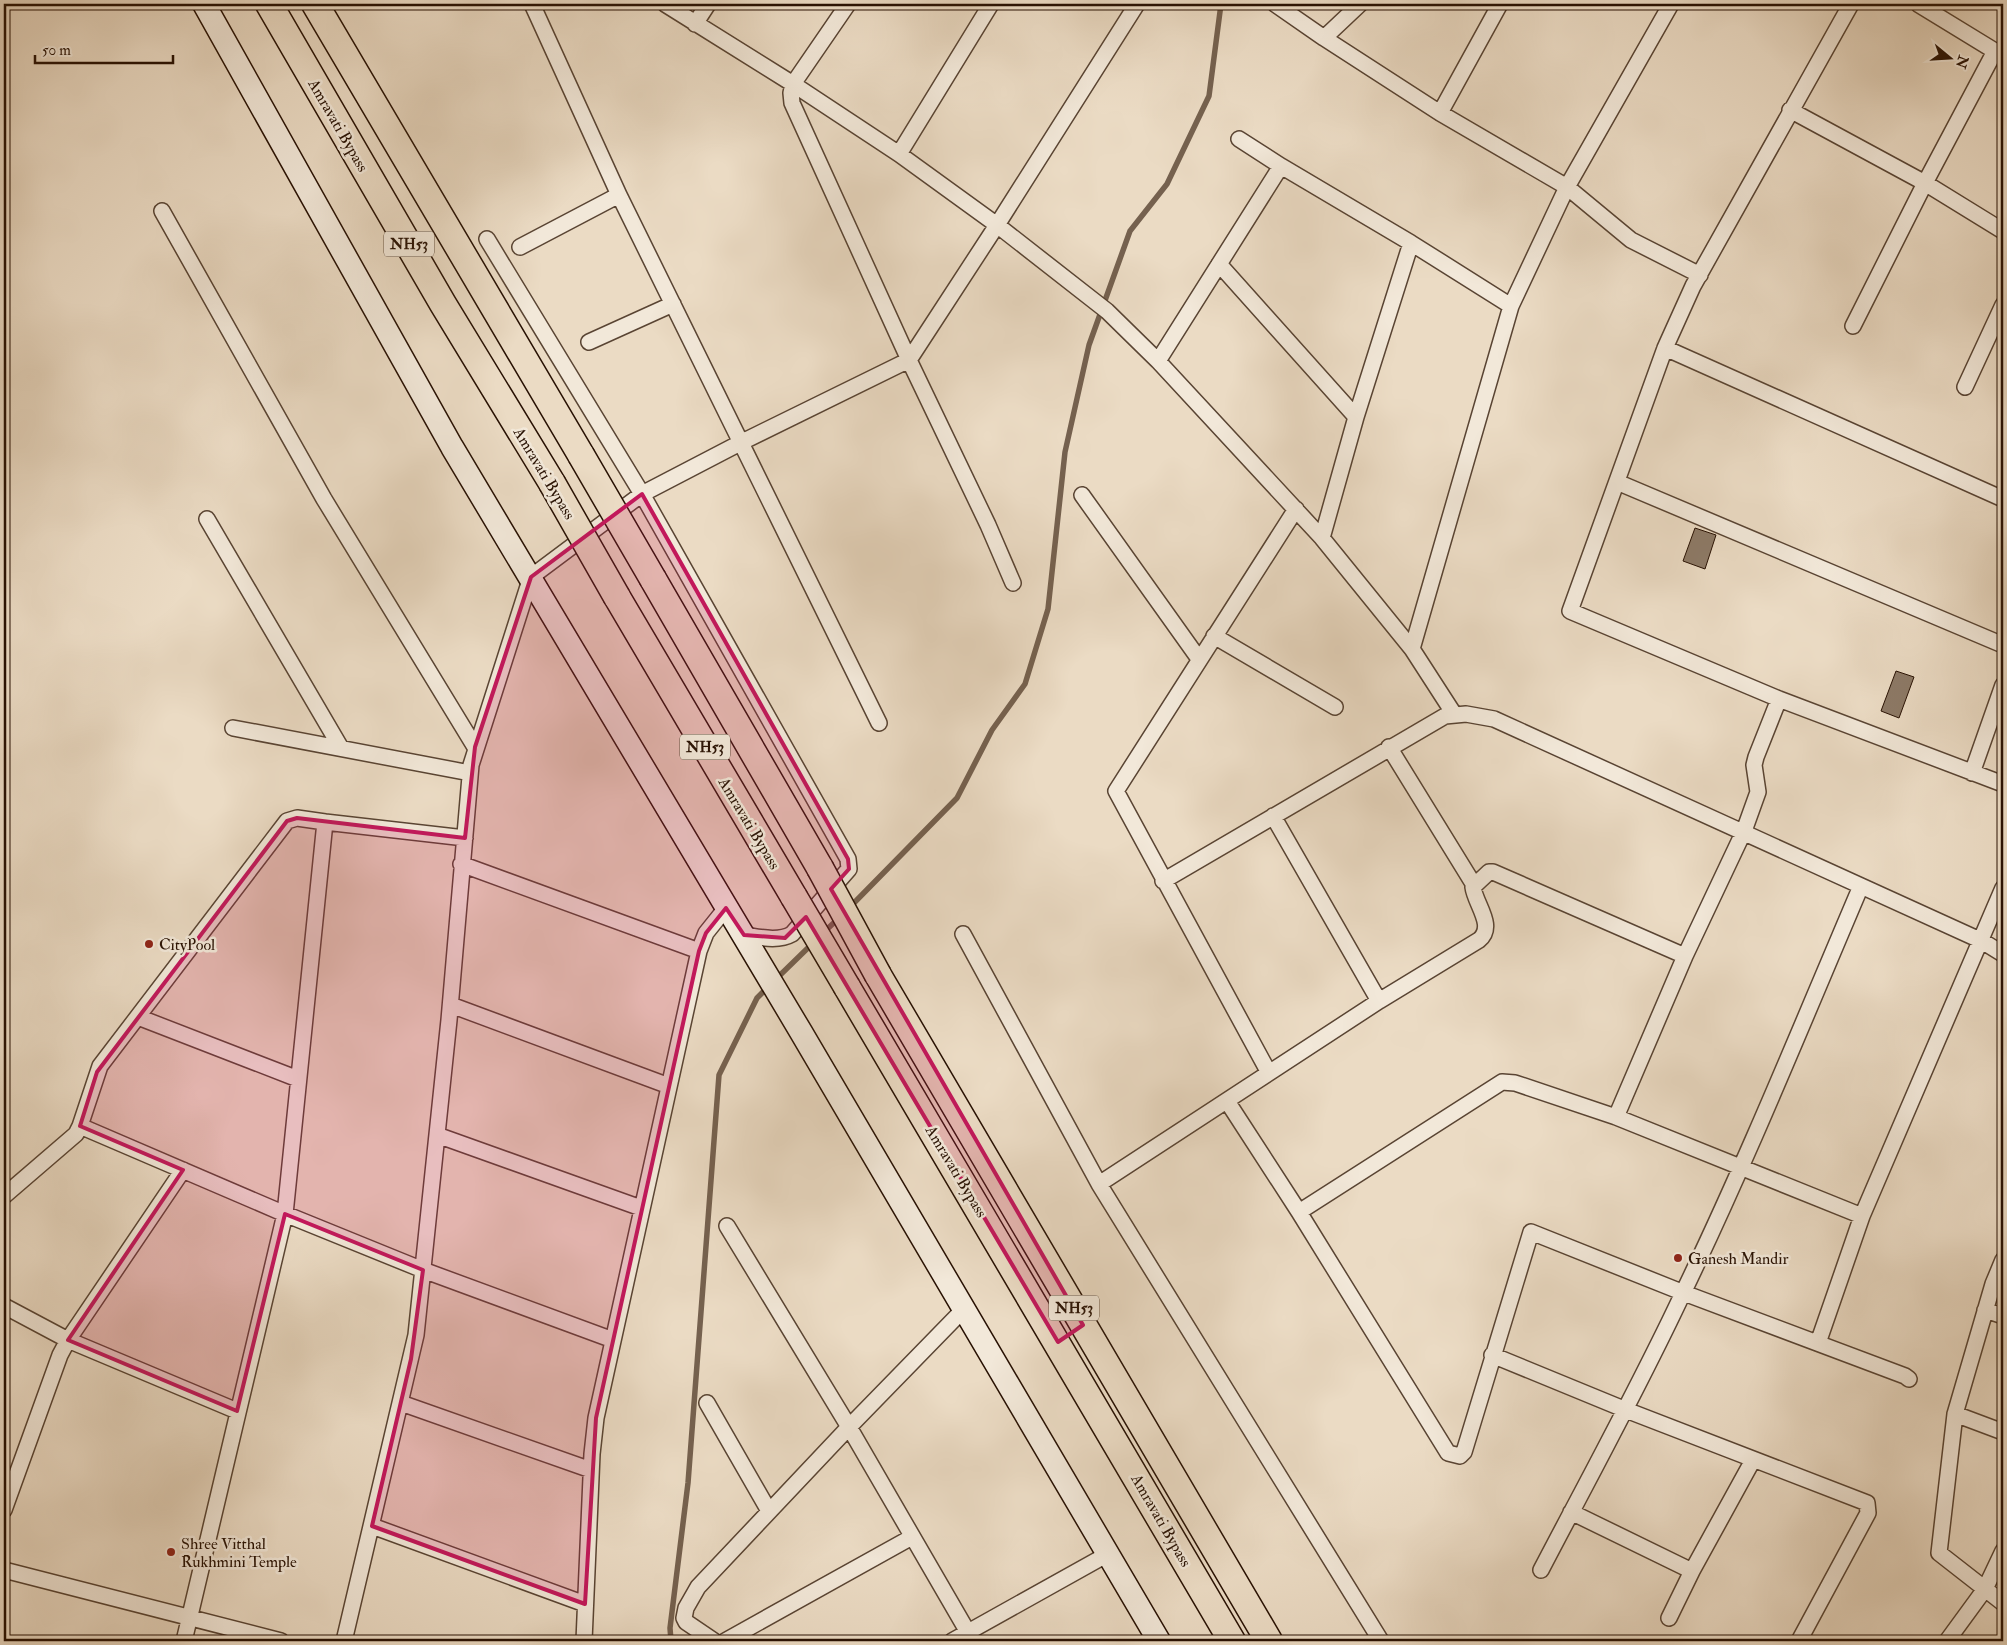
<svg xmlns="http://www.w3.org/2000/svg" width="2007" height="1645" viewBox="0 0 2007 1645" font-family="'IM FELL Double Pica',serif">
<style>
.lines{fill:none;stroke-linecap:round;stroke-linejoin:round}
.stream{stroke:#75614f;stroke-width:5.5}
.building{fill:#8d7a67;stroke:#281103}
.minor-casing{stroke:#594433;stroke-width:18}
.secondary-casing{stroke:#281103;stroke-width:25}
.trunk-casing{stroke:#281103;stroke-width:29}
.minor{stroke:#f2e8d9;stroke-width:15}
.secondary{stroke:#f2e8d9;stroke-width:22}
.trunk{stroke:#ebdbc4;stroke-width:26}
.trunk-bridge-casing{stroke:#281103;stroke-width:29;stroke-linecap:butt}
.trunk-bridge{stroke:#ebdbc4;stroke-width:26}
.marked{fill:#c2185b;fill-opacity:0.2;stroke:#c2185b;stroke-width:4;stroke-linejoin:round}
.poi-dot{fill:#8f2418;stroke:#f2e8d9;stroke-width:2}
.labels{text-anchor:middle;stroke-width:5;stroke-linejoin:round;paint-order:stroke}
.shield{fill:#f2e8d9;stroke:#655243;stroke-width:1}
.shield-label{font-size:15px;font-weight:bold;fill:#281103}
.street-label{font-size:16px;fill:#281103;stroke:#f2e8d9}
.poi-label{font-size:16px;fill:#281103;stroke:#f2e8d9;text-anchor:start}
</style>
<rect width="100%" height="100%" fill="#ebdbc4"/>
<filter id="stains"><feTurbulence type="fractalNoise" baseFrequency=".004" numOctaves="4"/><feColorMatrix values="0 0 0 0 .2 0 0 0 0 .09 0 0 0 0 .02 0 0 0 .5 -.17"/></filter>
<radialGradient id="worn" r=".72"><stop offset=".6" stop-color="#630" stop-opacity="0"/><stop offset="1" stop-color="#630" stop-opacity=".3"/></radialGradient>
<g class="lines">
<path class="stream" d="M850 907 957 798 992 730 1025 684 1048 609 1065 452 1089 345 1130 231 1167 184 1209 96 1221 4
M823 933 840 917
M775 980 813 943
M671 1641 670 1628 688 1483 719 1075 757 998 768 987"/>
</g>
<path class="building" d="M1695 528 1716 535 1705 569 1683 561Z
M1896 671 1914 677 1899 718 1881 711Z"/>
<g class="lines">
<defs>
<path id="minor" d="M532 4 619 195 879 723
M665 4 793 84 899 154 997 225 1107 311 1158 361 1322 538 1412 649 1454 714
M848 4 793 84 791 93 792 103 909 360 988 525 1013 583
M1275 4 1324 38
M1360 4 1324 38 1440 113 1567 187 1631 240 1700 275
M1851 4 1693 286 1665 348 1570 611 1779 699 2003 784
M1918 4 2003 56
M695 24 708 4
M1790 110 1925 183 2003 231
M1440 113 1500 4
M1239 139 1281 166
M899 154 991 4
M162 211 324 499 475 747
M487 239 642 494 848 859 849 869 792 934C778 942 759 937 744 935
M520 247 619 195
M1219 264 1356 417
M1853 326 1925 183 1995 51
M589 342 673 304
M1665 348 2003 499
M1158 361 1281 166 1411 243 1511 306
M1965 387 2003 305
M1617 482 2003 645
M1082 495 1199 659
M207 519 341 748
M1322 538 1356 417 1411 243
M1214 636 1335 707
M1412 649 1511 306 1567 187 1671 4
M1779 699 1756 757 1754 765 1758 792 1744 831 1685 956 1616 1117 1862 1216
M233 728 470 773
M1389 747 1474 885
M1972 773 2003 685
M1273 816 1379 1001
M461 864 699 951
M1163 881 1445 716 1466 714 1494 719 1982 941 2003 954
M963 934 1099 1184 1381 1641
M451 1005 669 1086
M138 1017 298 1079
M1269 1073 1116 791 1296 509
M1227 1101 1299 1212 1448 1453 1460 1456 1464 1452 1531 1232 1684 1293 1905 1376 1909 1379
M80 1126 285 1214 423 1270 613 1340
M437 1135 641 1208
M1099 1184 1379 1001 1479 940C1496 926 1475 904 1473 887L1489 872H1493L1685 956
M4 1196 76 1134 80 1126 100 1066 287 821 297 818 325 822
M1299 1212 1502 1082 1515 1083 1616 1117
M727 1226 849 1427 973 1641
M2003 1260 1993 1284 1955 1414 1939 1553 2003 1603
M4 1306 68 1340 237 1411
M1985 1310 2003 1316
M1818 1343 1862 1216 2003 888
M1492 1355 1626 1410 1867 1503 1868 1513 1799 1641
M401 1403 591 1470
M707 1403 769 1511
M1955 1414 2003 1432
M4 1510 60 1355 68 1340 183 1170
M1571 1512 1692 1571
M372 1526 585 1604
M4 1570 281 1641
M1541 1570C1589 1478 1639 1387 1683 1293 1747 1160 1803 1022 1861 886
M1669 1618 1692 1571 1753 1460
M184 1641 285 1214 325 822 465 838
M344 1641 416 1335 449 1020 471 765 531 577 642 494 740 443 909 360 997 225 1137 4
M584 1641 592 1454 596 1418 699 951 706 933 726 908
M714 1641 686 1622 684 1618 686 1608 698 1587 849 1427 964 1309
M725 1641 912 1537
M952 1641 1108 1554
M1947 1641 1985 1589 2003 1551"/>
<path id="secondary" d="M204 4 452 447 801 1032 1159 1641"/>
<path id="trunk" d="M269 4 443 304 552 483
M315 4 581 455
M653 579 820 868
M617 597 794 897
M878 975 1269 1641
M847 987 1232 1641"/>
</defs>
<use href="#minor" class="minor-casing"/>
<use href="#secondary" class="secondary-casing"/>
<use href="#trunk" class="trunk-casing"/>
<use href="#minor" class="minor"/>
<use href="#secondary" class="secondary"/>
<use href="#trunk" class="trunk"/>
<defs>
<path id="trunk-bridge" d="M581 455 653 579
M552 483 617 597
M820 868 878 975
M794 897 847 987"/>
</defs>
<use href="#trunk-bridge" class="trunk-bridge-casing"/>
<use href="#trunk-bridge" class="trunk-bridge"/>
</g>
<path class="marked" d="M642 494 848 859 849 869 831 889 1083 1325 1058 1342 806 917 785 938 744 935 726 908 706 933 699 951 596 1418 585 1604 372 1526 411 1359 423 1270 285 1214 237 1411 68 1340 183 1170 80 1126 97 1072 287 821 297 818 465 838 475 747 531 577Z"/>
<g class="poi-dot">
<circle cx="149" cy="944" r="5"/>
<circle cx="1678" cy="1258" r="5"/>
<circle cx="171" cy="1552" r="5"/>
</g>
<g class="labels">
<g class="shield">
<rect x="384" y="231.5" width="50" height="25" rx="4"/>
<rect x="680" y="734.5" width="50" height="25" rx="4"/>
<rect x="1049" y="1295.5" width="50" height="25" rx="4"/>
</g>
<g class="shield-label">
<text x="409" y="249">NH53</text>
<text x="705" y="752">NH53</text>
<text x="1074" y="1313">NH53</text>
</g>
<g class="street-label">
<text transform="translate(339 125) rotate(60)" y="6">Amravati Bypass</text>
<text transform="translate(545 473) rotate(59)" y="6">Amravati Bypass</text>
<text transform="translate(750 823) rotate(59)" y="6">Amravati Bypass</text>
<text transform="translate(957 1171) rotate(59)" y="6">Amravati Bypass</text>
<text transform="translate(1162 1520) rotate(60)" y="6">Amravati Bypass</text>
</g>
<g class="poi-label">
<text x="159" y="950">CityPool</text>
<text x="1688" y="1264">Ganesh Mandir</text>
<text x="181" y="1549">Shree Vitthal<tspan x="181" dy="18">Rukhmini Temple</tspan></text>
</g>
</g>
<rect width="2007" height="1645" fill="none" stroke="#ebdbc4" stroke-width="20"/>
<rect x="5" y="5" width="1997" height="1635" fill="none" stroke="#281103" stroke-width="2.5"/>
<rect x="10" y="10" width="1987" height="1625" fill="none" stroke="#281103"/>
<g transform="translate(1950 58) rotate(108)" stroke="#f2e8d9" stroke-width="4" paint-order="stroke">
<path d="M0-4L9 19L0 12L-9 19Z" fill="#281103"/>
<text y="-8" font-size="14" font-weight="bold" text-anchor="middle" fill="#281103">N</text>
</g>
<path d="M35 55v8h138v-8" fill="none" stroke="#281103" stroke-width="2.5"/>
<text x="42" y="55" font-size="15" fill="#281103" stroke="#f2e8d9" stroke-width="4" paint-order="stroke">50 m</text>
<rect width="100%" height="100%" filter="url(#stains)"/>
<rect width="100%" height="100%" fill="url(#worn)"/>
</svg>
